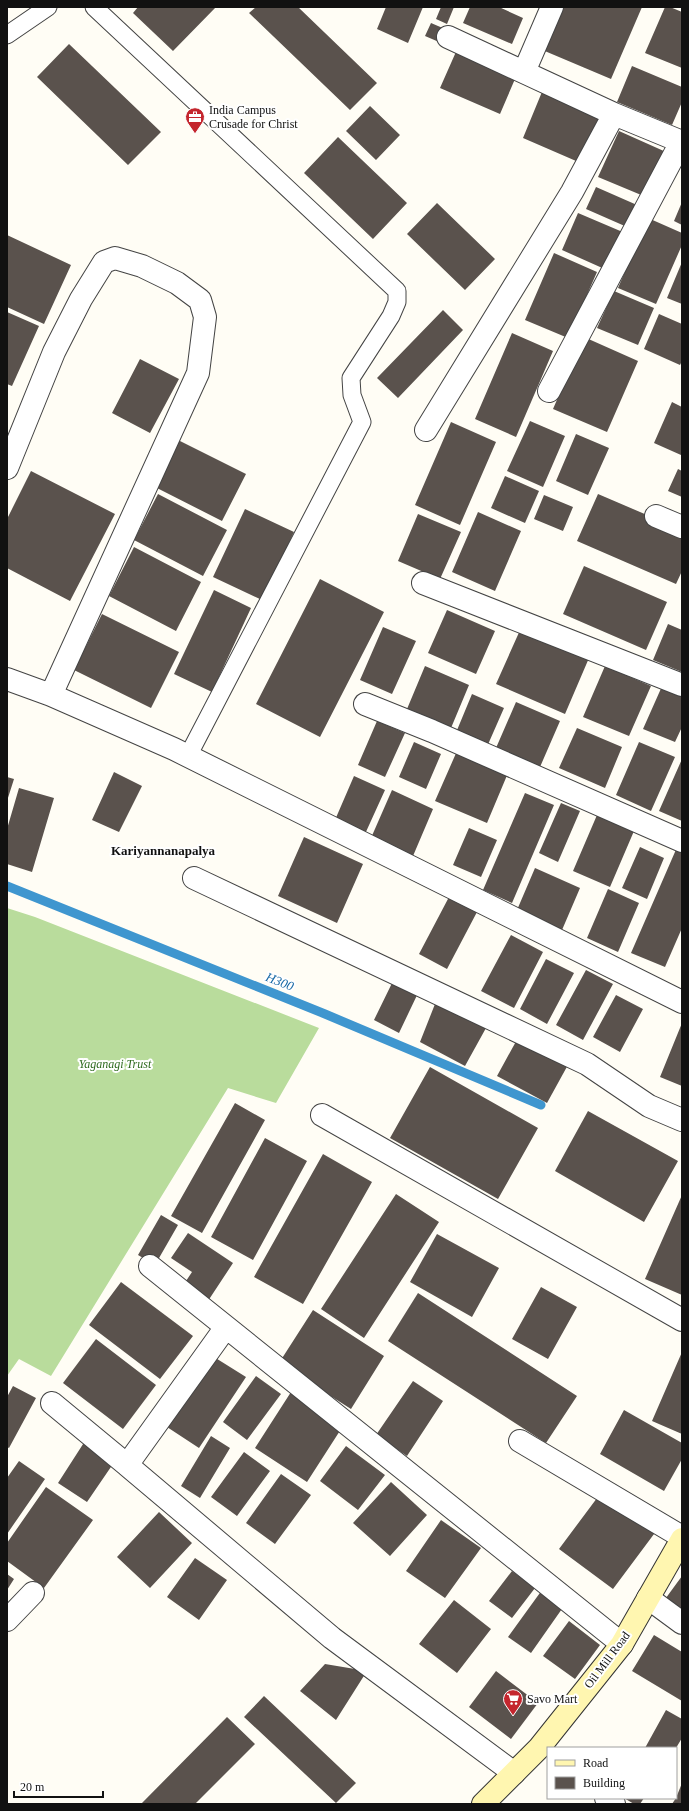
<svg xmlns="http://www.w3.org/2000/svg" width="689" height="1811" viewBox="0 0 689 1811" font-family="Georgia,serif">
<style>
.forest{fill:#b9dc9c}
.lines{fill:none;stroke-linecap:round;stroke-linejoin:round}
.stream{stroke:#3f96cf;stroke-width:9}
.building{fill:#5a524d}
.lane-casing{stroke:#444;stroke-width:19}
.street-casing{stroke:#444;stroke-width:24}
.secondary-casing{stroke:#333;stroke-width:24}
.lane{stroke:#fff;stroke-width:17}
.street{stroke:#fff;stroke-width:22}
.secondary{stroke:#fff6b0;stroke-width:22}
.labels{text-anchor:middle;stroke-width:4;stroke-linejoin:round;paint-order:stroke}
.poi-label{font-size:12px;fill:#111;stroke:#fff;text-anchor:start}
.park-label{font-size:12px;font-style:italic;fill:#2f6b1f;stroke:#fff}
.street-label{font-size:12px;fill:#111;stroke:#fff}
.neighbourhood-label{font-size:13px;font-weight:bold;fill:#111;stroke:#fff}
.water-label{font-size:13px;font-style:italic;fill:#1768a6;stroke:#fff}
</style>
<rect width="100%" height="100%" fill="#fffdf5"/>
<path class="forest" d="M7 908 35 917 319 1028 276 1103 228 1088 51 1376 19 1359 7 1376Z"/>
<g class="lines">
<path class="stream" d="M7 886 325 1014 541 1105"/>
</g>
<path class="building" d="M138 7H216L173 51 133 13Z
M256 7H298L377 83 350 110 249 13Z
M386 7H423L408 43 377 29Z
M441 7H454L447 24 436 19Z
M470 7H499L523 18 512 44 463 23Z
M558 7H642L611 79 540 49Z
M665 7H670L682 12V68L645 53Z
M431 23 445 29 439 42 425 36Z
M69 44 161 132 128 165 37 77Z
M459 45 518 72 500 114 440 88Z
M632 66 682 87V102L672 125 617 102Z
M544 87 605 114 583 164 523 138Z
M370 106 400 135 376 160 346 131Z
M619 131 666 152 646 197 598 177Z
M338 137 407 203 373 239 304 173Z
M596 187 637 205 627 227 586 209Z
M682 202V225L674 221Z
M437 203 495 259 465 290 407 234Z
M578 213 625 233 609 271 562 250Z
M648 218 682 233V245L656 304 618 288Z
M7 235 71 265 44 324 7 307Z
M554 253 597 272 568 338 525 320Z
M682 262V304L667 298Z
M614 291 654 308 638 345 597 328Z
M443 310 463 330 398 398 377 378Z
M7 312 39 326 12 386 7 384Z
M659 314 682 324V361L680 365 644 349Z
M512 333 553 351 516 437 475 419Z
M584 337 638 361 607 432 553 409Z
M140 359 179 379 150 433 112 413Z
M672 402 682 407 681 455 654 443Z
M530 421 565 436 543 487 507 471Z
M451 422 496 442 460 525 415 505Z
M576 434 609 448 588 495 556 481Z
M178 440 246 474 222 521 155 487Z
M678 469 682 471V497L668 491Z
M31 471 115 514 70 601 7 568V519Z
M505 476 539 491 525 523 491 508Z
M158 494 227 530 203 576 134 540Z
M598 494 682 530V571L676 584 577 541Z
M544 495 573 507 563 531 534 519Z
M245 509 294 532 262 600 213 577Z
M478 512 521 531 495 591 452 572Z
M418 514 461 532 440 579 398 561Z
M134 547 201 582 176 631 109 596Z
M584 566 667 602 646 650 563 614Z
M320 579 384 612 320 737 256 704Z
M214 590 251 608 212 692 174 674Z
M447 610 495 631 476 674 428 653Z
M102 614 179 652 151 708 74 670Z
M668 624 682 630V672L653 660Z
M383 627 416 641 392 694 360 680Z
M521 628 589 658 565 714 496 684Z
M425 666 469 685 451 728 407 709Z
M605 666 651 686 629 736 583 717Z
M663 684 682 692V727L675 742 643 729Z
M472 694 504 708 486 749 455 735Z
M516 702 560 721 540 767 496 748Z
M377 721 405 733 385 777 358 765Z
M577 728 622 747 605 788 559 768Z
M414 742 441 754 426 789 399 777Z
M639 742 675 757 651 811 616 795Z
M457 751 508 773 487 823 435 801Z
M682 759V821L659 811Z
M114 772 142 786 119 832 92 820Z
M354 776 385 790 365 834 335 820Z
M7 777 14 779 7 801Z
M19 788 54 798 32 872 7 864V829Z
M392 790 433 809 413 856 371 838Z
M525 793 554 805 512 903 483 890Z
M561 803 580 811 558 862 539 853Z
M597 815 634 831 610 887 573 871Z
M469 828 497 840 481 877 453 865Z
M304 837 363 864 337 923 278 896Z
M678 845 682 847V928L665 967 631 953Z
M640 847 664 858 647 899 622 888Z
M535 868 580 888 562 930 517 910Z
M608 889 639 903 618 952 587 938Z
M449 897 477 912 447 969 419 954Z
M511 935 543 952 514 1008 481 991Z
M546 959 574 973 547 1024 520 1009Z
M586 970 613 984 583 1040 556 1025Z
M394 979 419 991 399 1033 374 1020Z
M616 995 643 1009 620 1052 593 1037Z
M435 1004 486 1028 465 1066 420 1042Z
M682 1023V1086L660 1077Z
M519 1036 569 1063 547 1103 497 1076Z
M430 1067 538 1128 498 1199 390 1138Z
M235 1103 265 1120 202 1233 171 1216Z
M588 1111 678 1161 644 1222 555 1171Z
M265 1138 307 1161 253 1260 211 1237Z
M323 1154 372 1182 303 1304 254 1277Z
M396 1194 439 1222 364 1338 321 1309Z
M682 1195V1295L645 1279Z
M161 1215 178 1225 155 1265 138 1255Z
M188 1233 233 1263 206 1304 182 1287 192 1272 171 1258Z
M437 1234 499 1268 472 1317 410 1282Z
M121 1282 193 1336 160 1379 89 1325Z
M541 1287 577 1307 548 1359 512 1339Z
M418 1293 577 1396 546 1443 388 1341Z
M313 1310 384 1356 351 1409 279 1363Z
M96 1339 156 1385 123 1429 63 1383Z
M682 1352V1434L652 1421Z
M214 1357 246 1377 199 1448 167 1427Z
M256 1376 281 1394 247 1440 223 1422Z
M413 1381 443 1401 407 1456 376 1435Z
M13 1386 36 1398 9 1448 7 1447V1397Z
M291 1392 343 1426 307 1482 255 1448Z
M624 1410 682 1443V1459L664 1491 600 1454Z
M211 1436 230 1448 200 1498 181 1486Z
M85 1441 115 1461 87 1502 58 1483Z
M346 1446 385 1475 358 1510 320 1481Z
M244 1452 270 1471 237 1516 211 1497Z
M19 1461 45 1479 7 1534V1478Z
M281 1474 311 1495 275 1544 246 1523Z
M391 1482 427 1515 390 1556 353 1523Z
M46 1487 93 1520 44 1588 7 1561V1543Z
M603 1490 657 1530 613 1589 559 1549Z
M159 1512 192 1543 150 1588 117 1557Z
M441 1520 481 1548 445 1598 406 1571Z
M195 1558 227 1580 199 1620 167 1597Z
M512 1571 535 1588 512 1618 489 1601Z
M7 1574 14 1579 7 1590Z
M682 1576V1616L663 1602Z
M542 1590 564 1606 531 1653 508 1637Z
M454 1600 491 1629 457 1673 419 1644Z
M569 1621 600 1645 575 1679 543 1656Z
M654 1635 682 1652V1701L632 1671Z
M325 1664 367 1671 336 1720 300 1691Z
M496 1671 538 1703 511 1739 469 1707Z
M264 1696 356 1783 336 1803 244 1717Z
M666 1710 682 1719V1738L676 1748H645Z
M227 1717 255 1744 195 1804H141Z
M682 1783V1804H672L676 1798Z
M624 1798H644L640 1804H634Z"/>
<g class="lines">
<defs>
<path id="lane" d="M94 7 397 291V302L391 316 351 378 352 395 362 422 188 756
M7 35 48 7"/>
<path id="street" d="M448 37 614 114 682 142
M524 72 552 7
M549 391 681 142
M426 430 572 192 614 114
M7 468 54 352 81 299 104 262 115 258 142 266 177 283 200 300 205 317 198 373 51 695
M656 516 682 527
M423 583 682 685
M7 679 51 695 174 749 682 1002
M365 704 432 731 682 841
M194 878 587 1064 649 1106 682 1120
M322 1115 682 1320
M150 1266 622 1644
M226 1327 127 1465 332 1638 514 1773
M52 1403 127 1465
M520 1441 682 1537
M648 1598 682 1623
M7 1620 33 1593
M606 1798 614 1804"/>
<path id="secondary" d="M483 1804 539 1748 622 1644 682 1539"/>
</defs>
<use href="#lane" class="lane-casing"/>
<use href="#street" class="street-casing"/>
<use href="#secondary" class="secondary-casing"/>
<use href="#lane" class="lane"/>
<use href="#street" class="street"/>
<use href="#secondary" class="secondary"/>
</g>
<defs>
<symbol id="office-pin" viewBox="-11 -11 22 30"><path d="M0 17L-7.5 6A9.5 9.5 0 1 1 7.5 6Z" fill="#c4262e" stroke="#fff"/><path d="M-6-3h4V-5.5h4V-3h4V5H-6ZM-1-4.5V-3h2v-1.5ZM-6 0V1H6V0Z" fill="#fff"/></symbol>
<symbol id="supermarket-pin" viewBox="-11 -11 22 30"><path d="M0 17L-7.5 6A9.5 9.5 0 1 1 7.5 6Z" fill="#c4262e" stroke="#fff"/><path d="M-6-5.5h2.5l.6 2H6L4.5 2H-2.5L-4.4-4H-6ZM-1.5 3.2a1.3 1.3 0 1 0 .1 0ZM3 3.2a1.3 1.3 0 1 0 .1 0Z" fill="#fff"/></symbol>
</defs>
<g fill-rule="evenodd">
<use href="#office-pin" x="184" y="106" width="22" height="30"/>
<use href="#supermarket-pin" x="502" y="1688" width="22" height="30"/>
</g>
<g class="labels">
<g class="poi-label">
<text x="209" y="114">India Campus<tspan x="209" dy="14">Crusade for Christ</tspan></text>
<text x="527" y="1703">Savo Mart</text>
</g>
<g class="park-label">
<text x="115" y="1068">Yaganagi Trust</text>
</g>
<g class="street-label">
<text transform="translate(607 1660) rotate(-53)" y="4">Oil Mill Road</text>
</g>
<g class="neighbourhood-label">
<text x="163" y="855">Kariyannanapalya</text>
</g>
<g class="water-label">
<text transform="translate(280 981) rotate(22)" y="5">H300</text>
</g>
</g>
<rect width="689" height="1811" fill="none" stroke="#111111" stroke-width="16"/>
<rect x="547" y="1747" width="130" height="52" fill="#ffffff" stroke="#a0a0a0"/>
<rect x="555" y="1760" width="20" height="6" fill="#fff6b0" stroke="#a0a0a0"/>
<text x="583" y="1767" font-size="12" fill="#111111">Road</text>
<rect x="555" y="1777" width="20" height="12" fill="#5a524d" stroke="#a0a0a0"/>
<text x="583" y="1787" font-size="12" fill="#111111">Building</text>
<path d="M14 1791v6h89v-6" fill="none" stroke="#111111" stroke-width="2"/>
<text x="20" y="1791" font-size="12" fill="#111111" stroke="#ffffff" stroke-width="3" paint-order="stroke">20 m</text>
</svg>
